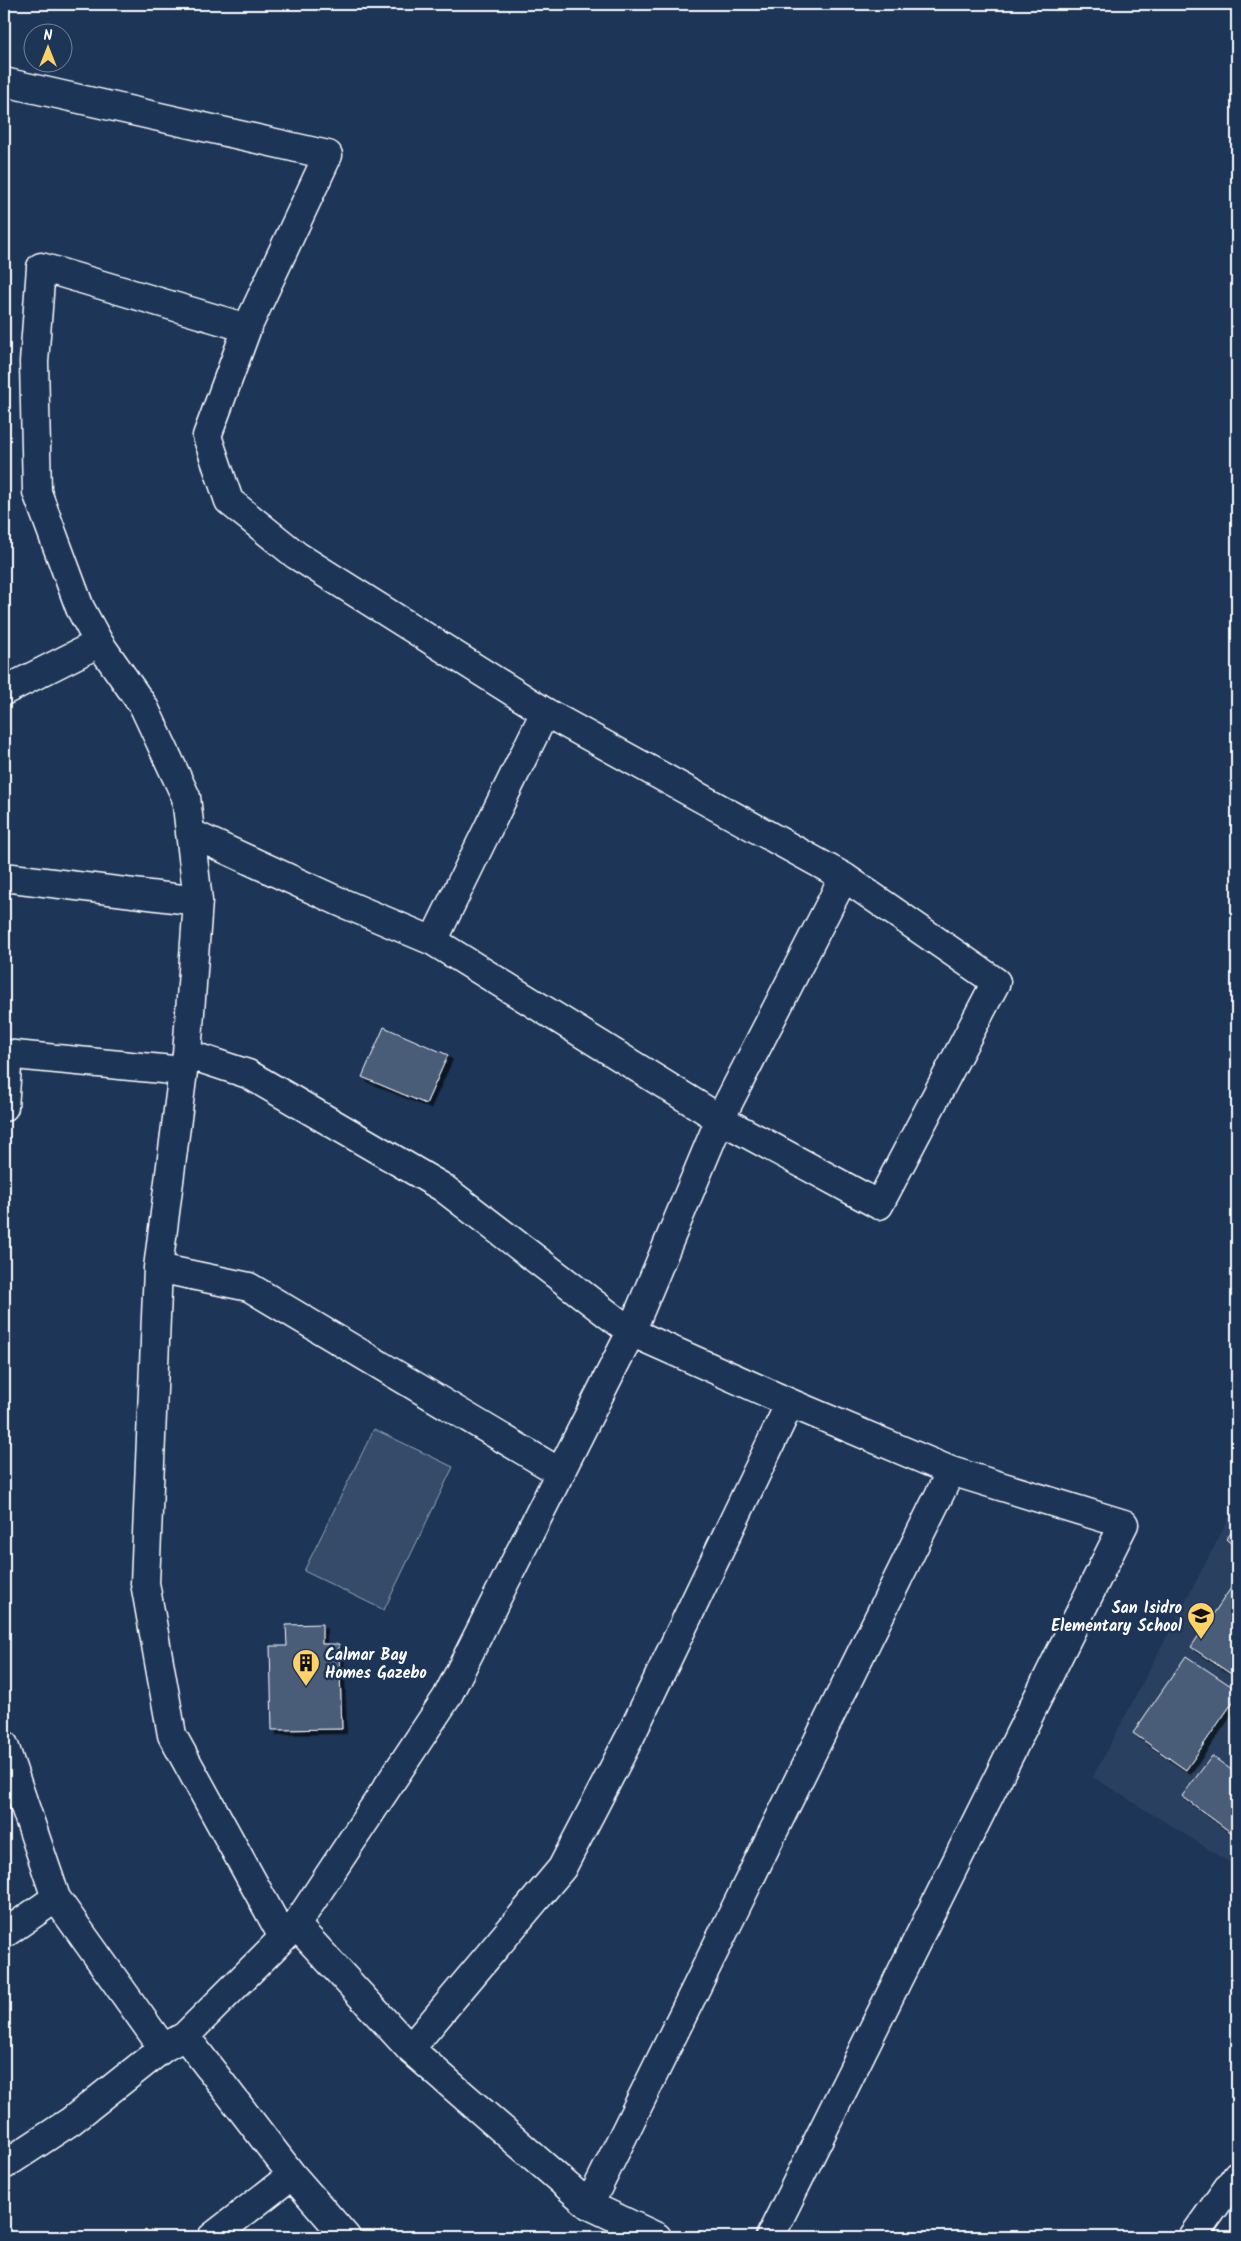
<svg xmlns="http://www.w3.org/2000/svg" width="1241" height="2241" viewBox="0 0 1241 2241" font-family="Kalam,sans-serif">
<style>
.built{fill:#2a4161}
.green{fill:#364b69;stroke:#9aa5b4}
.building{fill:#4a5d79;stroke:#fff;filter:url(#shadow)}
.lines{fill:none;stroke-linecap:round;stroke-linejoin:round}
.minor-casing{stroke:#fff;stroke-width:31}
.minor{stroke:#1d3557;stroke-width:28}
.labels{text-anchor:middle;stroke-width:5;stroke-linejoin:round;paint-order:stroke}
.poi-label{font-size:16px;font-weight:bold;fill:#fff;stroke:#1d3557;text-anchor:end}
</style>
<defs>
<filter id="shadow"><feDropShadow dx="4.5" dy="4.5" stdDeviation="0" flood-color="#0009"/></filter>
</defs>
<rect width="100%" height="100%" fill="#1d3557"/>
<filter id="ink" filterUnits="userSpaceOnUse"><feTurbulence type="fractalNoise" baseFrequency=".02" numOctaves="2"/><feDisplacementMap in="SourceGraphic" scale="10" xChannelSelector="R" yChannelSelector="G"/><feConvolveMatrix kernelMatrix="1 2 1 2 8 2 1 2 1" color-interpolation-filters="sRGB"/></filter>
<g filter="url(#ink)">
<path class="built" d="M1237 1503V1867L1093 1777Z"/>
<path class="green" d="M374 1429 453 1467 384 1610 304 1571Z"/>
<path class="building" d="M384 1027 448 1055 426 1104 362 1077Z
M1237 1526V1549L1226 1539Z
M1237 1579V1678L1191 1647Z
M322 1624V1644H339L342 1729 272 1730 270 1646H287L286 1625Z
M1186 1656 1237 1690V1696L1186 1770 1133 1733Z
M1212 1756 1237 1774V1837L1182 1796Z"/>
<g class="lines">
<defs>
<path id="minor" d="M4 82 328 155 247 328 207 436 229 501 296 555 545 712 844 877 996 982 879 1205 720 1119 433 941 338 901 190 833
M247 328 41 267 34 362 37 492 80 608 99 643 144 707 186 797 198 901 187 1054 183 1071 158 1268 145 1583 172 1735 283 1937
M4 691 99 643
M4 877 198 901
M433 941 545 712
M4 1054 183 1071
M187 1054 248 1074 442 1187 631 1332 790 1403 951 1471 1124 1524 770 2237
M4 1107 8 1054
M158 1268 249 1287 561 1473
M4 1745 56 1898 163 2048
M296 1925 410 2049 589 2205 657 2237
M4 1934 56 1898
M185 2036 292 2175 346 2237
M410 2049 562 1868 631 1735 790 1403
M4 2165 71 2121 163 2048 185 2036 296 1925 447 1697 631 1332 720 1119 844 877
M589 2205 951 1471
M212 2237 292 2175
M1193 2237 1237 2175"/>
</defs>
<use href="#minor" class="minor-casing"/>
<use href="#minor" class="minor"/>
</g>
</g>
<defs>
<symbol id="school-pin" viewBox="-11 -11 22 30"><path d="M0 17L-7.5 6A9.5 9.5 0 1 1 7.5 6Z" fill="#ffd166" stroke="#1d3557"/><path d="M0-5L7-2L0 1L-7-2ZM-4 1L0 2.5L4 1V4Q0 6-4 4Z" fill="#111"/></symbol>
<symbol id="building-pin" viewBox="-11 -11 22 30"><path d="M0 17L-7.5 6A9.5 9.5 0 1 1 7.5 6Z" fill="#ffd166" stroke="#1d3557"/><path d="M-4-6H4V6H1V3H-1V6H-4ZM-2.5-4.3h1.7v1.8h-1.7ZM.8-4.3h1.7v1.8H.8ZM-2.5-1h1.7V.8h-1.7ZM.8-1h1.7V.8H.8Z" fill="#111"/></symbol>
</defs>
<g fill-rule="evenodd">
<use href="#school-pin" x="1185" y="1600" width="32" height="43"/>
<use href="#building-pin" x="290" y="1647" width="32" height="43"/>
</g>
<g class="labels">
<g class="poi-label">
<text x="1182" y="1613">San Isidro<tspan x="1182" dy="18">Elementary School</tspan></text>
<text x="325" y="1660" text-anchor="start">Calmar Bay<tspan x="325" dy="18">Homes Gazebo</tspan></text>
</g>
</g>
<rect width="1241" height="2241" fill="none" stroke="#1d3557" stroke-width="20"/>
<rect x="10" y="10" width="1221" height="2221" fill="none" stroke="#fff" stroke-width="2" filter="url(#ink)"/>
<g transform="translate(48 48)"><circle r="24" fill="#1d3557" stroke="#77869a"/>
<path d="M0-4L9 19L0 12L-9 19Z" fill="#ffd166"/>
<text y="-8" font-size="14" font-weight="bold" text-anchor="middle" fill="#ffffff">N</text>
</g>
</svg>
